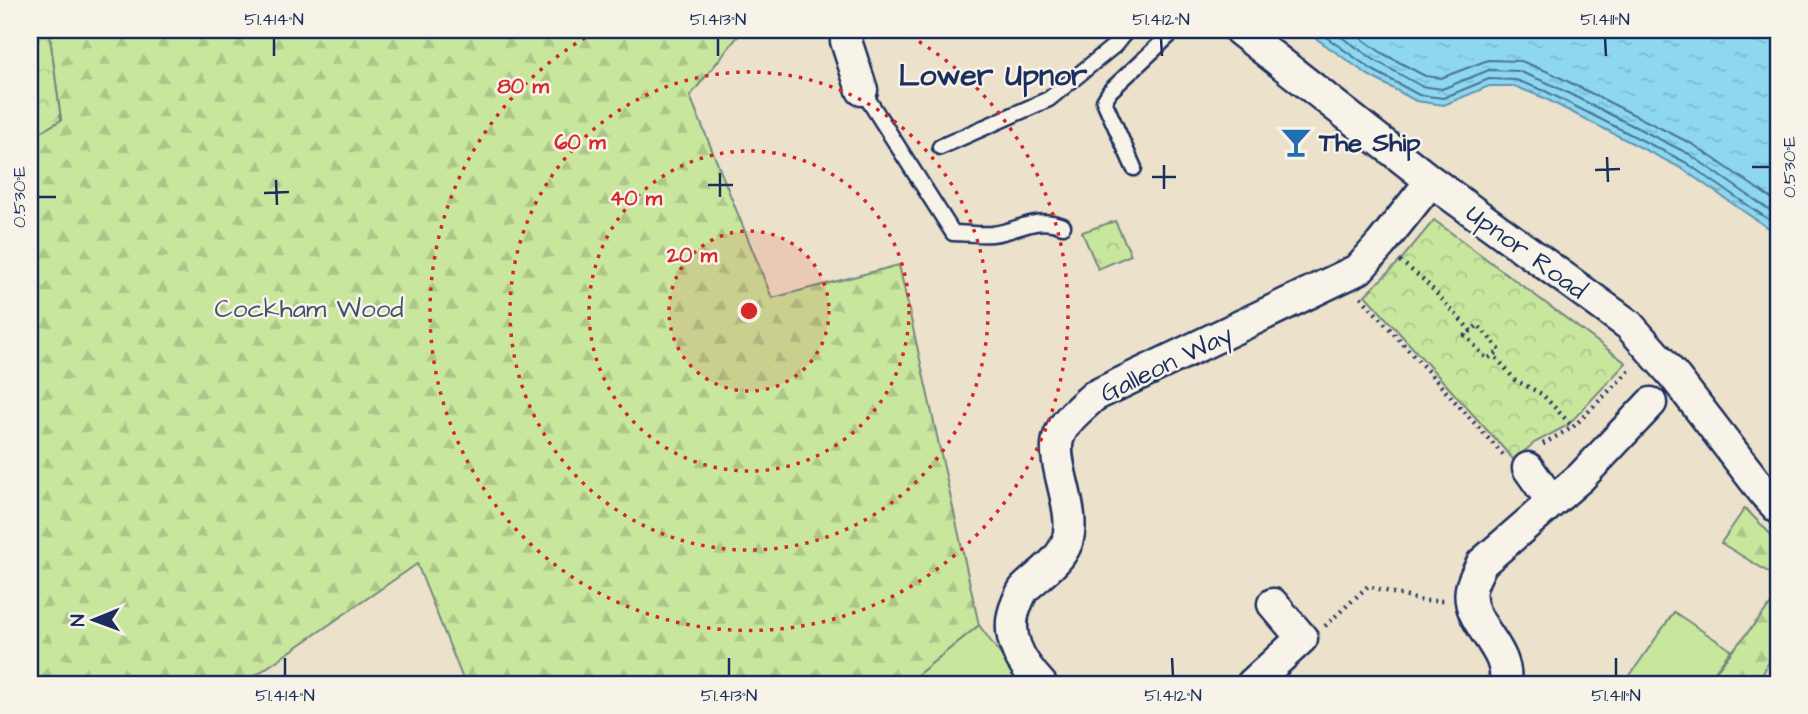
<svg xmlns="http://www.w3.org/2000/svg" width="1808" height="714" viewBox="0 0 1808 714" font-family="'Architects Daughter',sans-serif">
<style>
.grass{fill:#c9e69d;stroke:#728a7e;stroke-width:2}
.forest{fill:url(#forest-firs);stroke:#728a7e;stroke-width:2}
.park{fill:url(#park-crowns);stroke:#728a7e;stroke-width:2}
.water{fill:url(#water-ripples);stroke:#6094b5;stroke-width:2}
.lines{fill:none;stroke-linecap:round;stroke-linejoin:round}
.shore{stroke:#497398;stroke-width:2}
.service-casing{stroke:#1b2f5e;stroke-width:19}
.minor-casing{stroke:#1b2f5e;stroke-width:35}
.path{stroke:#1b2f5e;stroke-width:4.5;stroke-dasharray:2 5;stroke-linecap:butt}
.service{stroke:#f7f3e8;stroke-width:14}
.minor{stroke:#f7f3e8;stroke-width:30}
.ticks{fill:none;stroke:#1b2f5e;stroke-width:2.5}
.ring{fill:none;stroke:#d62828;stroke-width:3.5;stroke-dasharray:3.5 7}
.labels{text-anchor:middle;stroke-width:5;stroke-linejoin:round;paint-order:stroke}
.poi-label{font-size:26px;font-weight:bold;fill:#1b2f5e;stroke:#f7f3e8;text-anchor:start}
.street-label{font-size:26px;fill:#1b2f5e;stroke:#f7f3e8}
.park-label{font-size:26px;fill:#3e546b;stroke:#f7f3e8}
.quarter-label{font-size:30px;font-weight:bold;fill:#1b2f5e;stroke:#f7f3e8}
.centre{fill:#d62828;stroke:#f7f3e8;stroke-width:3.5}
.ring-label{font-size:21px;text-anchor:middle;font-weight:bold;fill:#d62828;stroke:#f7f3e8;stroke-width:5;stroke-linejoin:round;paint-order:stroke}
.neatline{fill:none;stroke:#1b2f5e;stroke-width:2.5}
.ticks-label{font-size:18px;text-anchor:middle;fill:#1b2f5e}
</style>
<defs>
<pattern id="forest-firs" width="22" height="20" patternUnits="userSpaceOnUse" patternTransform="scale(1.75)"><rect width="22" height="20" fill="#c9e69d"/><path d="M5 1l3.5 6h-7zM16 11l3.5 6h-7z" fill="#acc68a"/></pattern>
<pattern id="park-crowns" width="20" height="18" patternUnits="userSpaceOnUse" patternTransform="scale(1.75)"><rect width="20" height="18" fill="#c9e69d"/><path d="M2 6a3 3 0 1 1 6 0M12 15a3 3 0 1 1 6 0" fill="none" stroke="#acc68a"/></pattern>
<pattern id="water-ripples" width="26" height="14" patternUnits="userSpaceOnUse" patternTransform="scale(1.75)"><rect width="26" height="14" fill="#8ed8ef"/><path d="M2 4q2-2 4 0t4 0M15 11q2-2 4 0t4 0" fill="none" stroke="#7abacf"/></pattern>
</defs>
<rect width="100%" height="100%" fill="#ece1cb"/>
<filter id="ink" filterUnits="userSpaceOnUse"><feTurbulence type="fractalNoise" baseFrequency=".0143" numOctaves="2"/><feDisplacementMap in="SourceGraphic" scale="14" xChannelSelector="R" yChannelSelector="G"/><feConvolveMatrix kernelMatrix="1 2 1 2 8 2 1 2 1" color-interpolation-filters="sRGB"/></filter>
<g filter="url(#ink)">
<path class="grass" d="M1674 612 1731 650 1705 684H1624Z
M979 625 1022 684H906Z"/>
<path class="forest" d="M49 30H743L690 96 772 298 899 265 979 625 906 684H465L417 564 243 684H30V138L61 120Z
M1745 508 1778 542V578L1721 543Z
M1778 590V642L1760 680 1764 684H1705L1776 598Z"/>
<path class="park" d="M30 30H49L61 120 30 138Z
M1434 220 1626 363 1568 425 1534 443 1514 460 1365 295 1400 261Z
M1115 221 1131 255 1098 269 1082 232Z"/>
<path class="water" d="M1304 30H1778V235L1681 168 1542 97 1514 86H1489L1444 105 1416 101 1368 75Z"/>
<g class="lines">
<path class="shore" d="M1316 30 1371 69 1419 95 1443 98 1489 79 1516 80 1545 91 1685 162 1778 226
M1331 30 1376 61 1421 86 1442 89 1489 70 1518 71 1548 83 1689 154 1778 216
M1349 30 1382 53 1425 76 1441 78 1488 60 1521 61 1551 73 1694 145 1778 203"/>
<defs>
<path id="service" d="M862 90 953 233C966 233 979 235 992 234 1020 231 1034 215 1063 226
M940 147 1049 99 1115 45 1127 30
M1134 168 1104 101 1110 91 1175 30"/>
<path id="minor" d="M848 30 846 41 862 90
M1239 30 1431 181 1629 325 1675 377 1765 494 1778 508
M1528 468 1552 502
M1041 684C1020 662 1003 634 1017 603 1019 598 1021 593 1024 589 1038 575 1060 562 1067 542 1078 510 1049 461 1059 436 1065 420 1081 408 1094 396L1359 269 1381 244 1431 181
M1252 684 1302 638 1273 604
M1505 684C1511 647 1465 623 1471 589 1473 579 1478 572 1482 563L1581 477 1651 403"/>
</defs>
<use href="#service" class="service-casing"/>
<use href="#minor" class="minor-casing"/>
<path class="path" d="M1400 261 1425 281 1471 331 1478 325 1500 350 1494 355 1515 380 1542 394 1573 427 1632 368
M1361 297 1505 457
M1471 331 1465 335 1487 359 1494 355
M1543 444 1573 427
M1325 626 1368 586 1422 601H1445"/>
<use href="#service" class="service"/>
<use href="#minor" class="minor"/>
</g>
</g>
<path class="ticks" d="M274 38V56M718 38V56M1161 38 1162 56M1605 38 1606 56M1607 157 1608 182M1164 165V189M1752 167H1770M1595 170 1620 169M720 173V197M1152 177H1176M276 180 277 205M708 185H733M264 193 289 192M38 197H56M285 658V676M729 658V676M1172 658 1173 676M1616 658V676"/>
<circle cx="749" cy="311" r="80" fill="#d62828" fill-opacity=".12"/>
<g class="ring">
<circle cx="749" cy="311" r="80"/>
<circle cx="749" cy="311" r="160"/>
<circle cx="749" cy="311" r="239"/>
<path d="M901 31A319 319 0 1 1 597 31"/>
</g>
<defs>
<symbol id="bar-bare" viewBox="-9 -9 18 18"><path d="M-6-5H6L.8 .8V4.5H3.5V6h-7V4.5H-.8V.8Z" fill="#1f6fb2" stroke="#f7f3e8" stroke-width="2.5" paint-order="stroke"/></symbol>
</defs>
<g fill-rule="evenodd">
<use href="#bar-bare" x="1274" y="120" width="44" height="44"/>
</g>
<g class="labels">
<g class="poi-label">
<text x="1319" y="151">The Ship</text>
</g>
<g class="street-label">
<text transform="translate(1527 251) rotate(36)" y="9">Upnor Road</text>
<text transform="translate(1166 363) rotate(-26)" y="9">Galleon Way</text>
</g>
<g class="park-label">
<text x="309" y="317">Cockham Wood</text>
</g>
<g class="quarter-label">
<text x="993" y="85">Lower Upnor</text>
</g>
</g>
<circle cx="749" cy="311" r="10" class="centre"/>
<g class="ring-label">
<text x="523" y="93">80 m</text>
<text x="580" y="149">60 m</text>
<text x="636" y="205">40 m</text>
<text x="692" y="262">20 m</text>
</g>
<rect width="1808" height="714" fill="none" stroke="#f7f3e8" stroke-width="77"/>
<g transform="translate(94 620) rotate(269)" stroke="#f7f3e8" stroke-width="5" paint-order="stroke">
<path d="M0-5L12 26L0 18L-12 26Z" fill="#1b2f5e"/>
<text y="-10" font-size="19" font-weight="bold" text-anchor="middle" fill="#1b2f5e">N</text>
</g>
<rect x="38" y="38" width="1732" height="638" class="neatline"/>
<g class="ticks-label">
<text x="274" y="25">51.414°N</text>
<text x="718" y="25">51.413°N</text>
<text x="1161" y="25">51.412°N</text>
<text x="1605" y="25">51.411°N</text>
<text transform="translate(1789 167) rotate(-90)" y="6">0.530°E</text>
<text transform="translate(19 197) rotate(-90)" y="6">0.530°E</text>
<text x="285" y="701">51.414°N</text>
<text x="729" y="701">51.413°N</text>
<text x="1173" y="701">51.412°N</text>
<text x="1616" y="701">51.411°N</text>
</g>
</svg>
